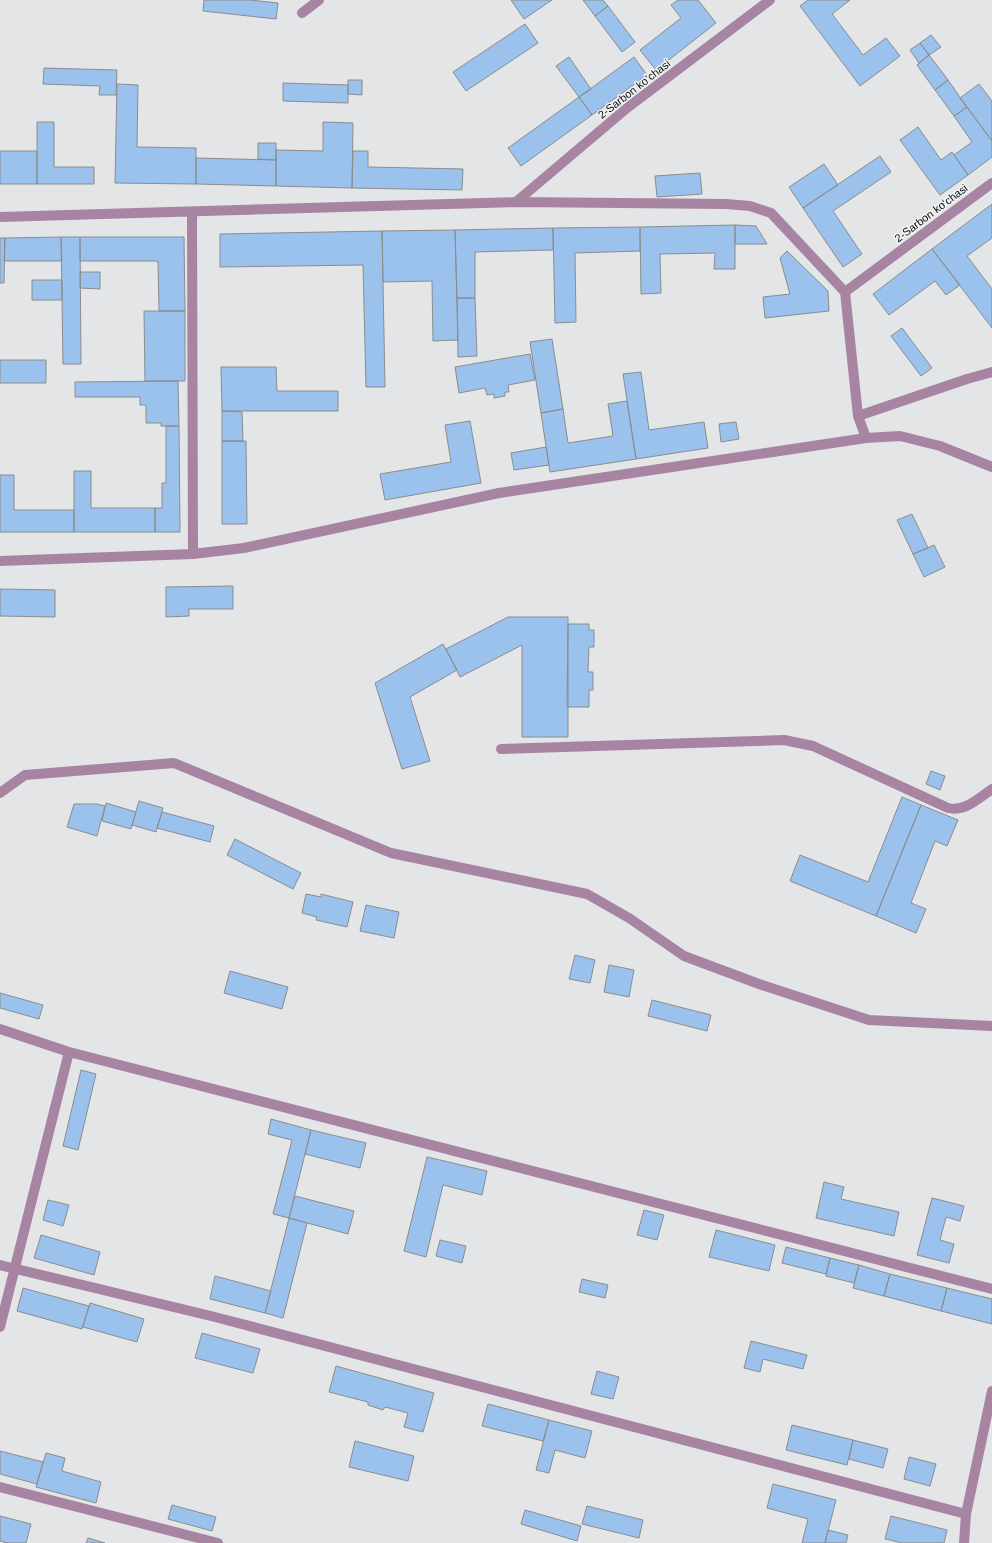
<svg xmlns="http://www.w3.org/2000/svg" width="992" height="1543" viewBox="0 0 992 1543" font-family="Arial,sans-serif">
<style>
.building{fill:#9ac2ec;stroke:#8b8c8e}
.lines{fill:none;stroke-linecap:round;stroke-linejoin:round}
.minor{stroke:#a784a2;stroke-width:10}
.labels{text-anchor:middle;stroke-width:3;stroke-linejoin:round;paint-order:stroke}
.street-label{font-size:11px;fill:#0c0d0d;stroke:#f1f2f4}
</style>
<rect width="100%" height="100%" fill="#e3e5e7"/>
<path class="building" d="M204 0H250L278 3 276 19 203 11Z
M511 0H552L524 19Z
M583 0H603L608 6 595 16Z
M678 0H698L716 23 656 70 640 50 681 18 671 5Z
M808 0H850L832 14 863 55 886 38 900 56 860 86 800 6Z
M608 6 635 42 622 52 595 16Z
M525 24 538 43 466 91 453 72Z
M931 35 941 47 929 55 920 43Z
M920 43 929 55 919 63 910 50Z
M929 55 948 80 935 90 917 65Z
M569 57 591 89 579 97 556 66Z
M634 57 647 75 592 115 579 97Z
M44 68 117 70 116 95H99L100 86 43 84Z
M348 80H362V95L348 94Z
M948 80 967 107 954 116 935 90Z
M283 83 348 85V103L283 101Z
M117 84 138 85 137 147 196 148V184L115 183Z
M979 84 992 101V141L960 98Z
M579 97 592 115 521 166 508 148Z
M967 107 992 141V157L968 175 954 155 972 142 954 116Z
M37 122H54V167H94V184H37Z
M323 122 353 123 352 188 276 186V150L323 151Z
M918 127 941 160 952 152 968 175 940 195 900 140Z
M258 143H276V160L258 159Z
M0 151H37V184H0Z
M353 151H368V167L463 169 462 190 352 188Z
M880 156 891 172 833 211 862 254 843 267 803 208Z
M196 158 276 160V186L196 184Z
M824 164 838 185 803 208 789 187Z
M700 173 702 194 657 197 655 176Z
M992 204V238L967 256 992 289V328L932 249Z
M735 225V269H714L715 253 660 254 661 293 641 294 640 227Z
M735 225 756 226 767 244H735Z
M640 227V251L575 253 576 322 555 323 553 228Z
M553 228V250L475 252V298H457L455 230Z
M455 230 458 340 433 341 432 281 383 282 382 231Z
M382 231 385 387H366L363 265 220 267V234Z
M61 237 62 261H4L5 238Z
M61 237H80L81 364H63Z
M80 237H184L185 311H159L158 261H80Z
M0 238H5L4 283H0Z
M932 249 960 285 946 295 935 281 889 315 873 294Z
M787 251 828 291 829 311 765 318 763 297 790 294 780 258Z
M80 272H100V289L80 288Z
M32 280H62V300H32Z
M457 298H475L477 356 458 357Z
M144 311H185V381H145Z
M902 328 932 368 921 376 891 336Z
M552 339 563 409 541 413 530 342Z
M530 354 535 380 508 385 509 392H505V396L494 398V394L487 395 485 388 459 393 455 367Z
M0 360H46V383H0Z
M221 367H276L277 391H338V411H222Z
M641 372 649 430 704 422 708 448 636 459 623 374Z
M178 381 179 426H161V423H146V405H140V397H75V382Z
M627 401 636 459 550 472 541 413 563 409 568 443 613 436 608 404Z
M222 411 242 412 243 441H222Z
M470 421 481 483 385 500 380 474 451 462 445 425Z
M736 422 739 439 721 442 719 424Z
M166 426H179L180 532H155V508H162V483H166Z
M222 441H246L247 524H222Z
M546 447 549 465 514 470 511 453Z
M74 471H91V508H155V532H74Z
M0 475H14V510H74V532H0Z
M912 514 928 548 913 554 897 520Z
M934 545 945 567 924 577 913 554Z
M233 586V609H189V616L166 617V587Z
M0 589 55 590V617L0 616Z
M508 617H568V737H522V645L460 677 446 649Z
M568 624H589V630H594V647H589L588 672H593V690H589V707H567Z
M443 644 457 670 410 697 430 761 402 769 375 683Z
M931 771 945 776 940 790 926 784Z
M902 797 921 805 876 916 790 881 800 855 868 882Z
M139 801 163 808 156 832 132 825Z
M106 803 136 812 131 829 102 821Z
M74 804H97L105 806 97 836 67 827Z
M921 805 958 820 947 846 935 841 911 903 926 909 916 933 876 916Z
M162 812 214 826 210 842 157 828Z
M235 839 301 873 293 889 227 855Z
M306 894 321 897V894L353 902 347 927 316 920 317 917 302 913Z
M366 905 399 912 394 938 360 931Z
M575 955 595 960 590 983 569 979Z
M609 965 634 970 629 997 604 992Z
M230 971 288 987 282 1009 224 993Z
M0 993 43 1005 39 1019 0 1008Z
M652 1000 711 1015 707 1031 648 1016Z
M81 1070 96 1074 78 1150 63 1146Z
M271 1119 311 1130 289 1218 273 1214 292 1140 268 1134Z
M311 1130 366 1143 360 1168 305 1154Z
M427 1157 487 1171 482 1195 443 1185 426 1257 404 1251Z
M824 1182 844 1187 841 1199 899 1212 894 1236 816 1218Z
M295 1196 354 1211 348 1234 289 1218Z
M932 1198 964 1206 960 1221 946 1217 940 1240 954 1244 949 1263 917 1255Z
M48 1200 69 1205 63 1226 43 1220Z
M644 1210 664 1215 657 1240 637 1235Z
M289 1218 307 1223 283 1318 265 1313Z
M716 1230 775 1245 769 1271 709 1257Z
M41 1235 100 1252 94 1275 34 1258Z
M440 1240 466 1246 462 1263 436 1256Z
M786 1247 830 1258 826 1274 782 1263Z
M830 1258 859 1265 854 1283 826 1276Z
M859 1265 890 1274 884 1296 853 1288Z
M890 1274 947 1288 941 1311 884 1296Z
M215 1276 271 1291 265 1313 210 1299Z
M582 1279 608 1285 605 1298 579 1292Z
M23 1288 89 1306 82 1329 17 1311Z
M947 1288 992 1299V1324L941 1311Z
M90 1303 144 1319 137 1342 83 1327Z
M202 1333 260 1349 253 1373 195 1358Z
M751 1341 807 1355 803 1369 763 1359 760 1372 744 1368Z
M336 1366 434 1393 423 1432 404 1427 408 1413 385 1407 383 1410 368 1405V1402L329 1392Z
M597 1371 619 1377 613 1399 591 1394Z
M488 1404 549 1420 543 1441 482 1426Z
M549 1420 592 1431 585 1458 555 1450 549 1473 536 1470Z
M792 1425 853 1440 847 1465 786 1450Z
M853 1440 888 1449 883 1468 849 1459Z
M355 1441 414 1456 408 1481 349 1467Z
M0 1451 43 1462 37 1484 0 1474Z
M46 1453 65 1458 62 1471 101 1482 96 1503 36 1487Z
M909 1457 936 1464 930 1486 904 1479Z
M773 1484 836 1500 825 1543H802L808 1519 767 1508Z
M172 1505 216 1517 212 1531 168 1519Z
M587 1506 643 1520 639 1538 582 1524Z
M525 1510 581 1526 577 1541 521 1524Z
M0 1516 31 1524 26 1543H7L0 1541Z
M891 1516 947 1530 944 1543H903L885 1539Z
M828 1530 848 1535 846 1543H825Z
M88 1538 105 1543H86Z"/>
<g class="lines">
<path class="minor" d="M302 13 319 0
M516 202 627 108 770 0
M192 212 193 554
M0 217 516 202 726 204 750 206 771 213 845 292 858 416 866 438
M845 292 992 183
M858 416 967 379 992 372
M0 561 193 554 244 548 499 493 866 438 900 436 940 446 992 467
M501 749 784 740 813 746 948 808C965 812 979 798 992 789
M0 793 25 775 174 763 391 853 587 894 629 918 684 956 759 984 869 1020 992 1026
M0 1029 69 1052 992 1289
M0 1265 215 1317 966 1514 964 1543
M0 1327 69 1052
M0 1487 218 1543
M966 1514 992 1391"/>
</g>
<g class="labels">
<g class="street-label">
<text transform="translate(634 89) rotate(-38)" y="4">2-Sarbon koʻchasi</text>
<text transform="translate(931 213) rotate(-37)" y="4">2-Sarbon koʻchasi</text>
</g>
</g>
</svg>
